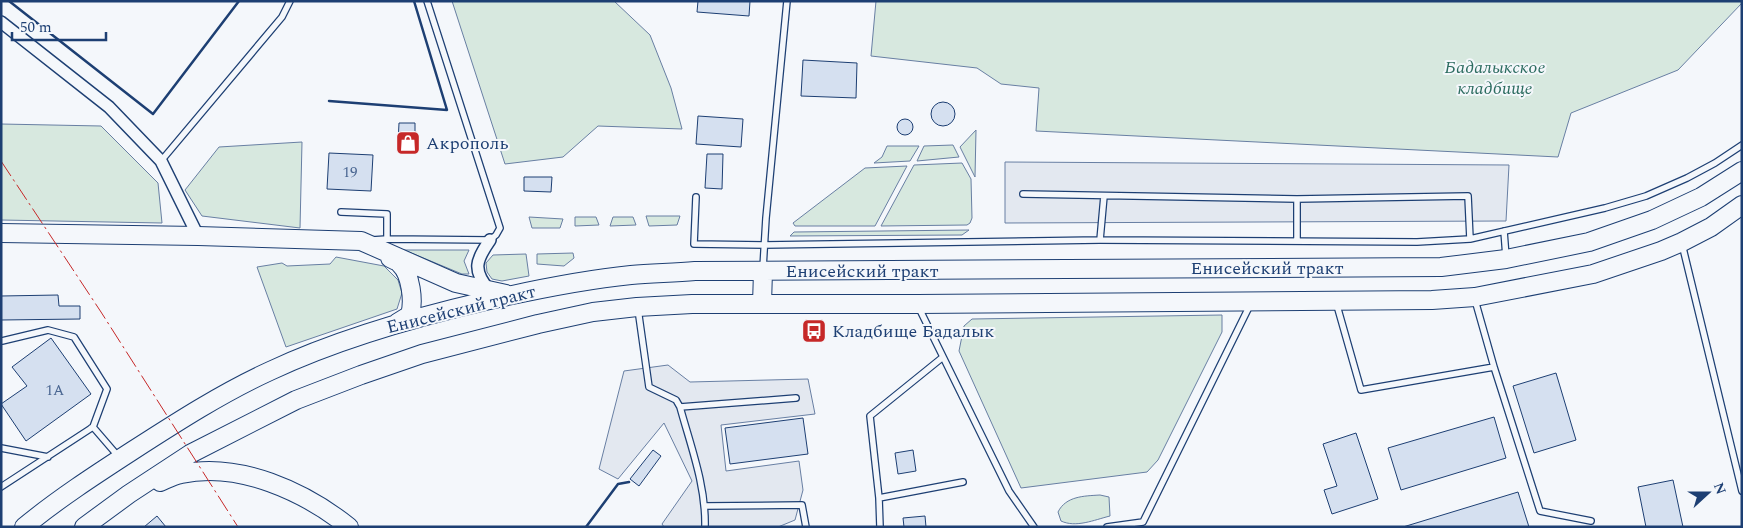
<svg xmlns="http://www.w3.org/2000/svg" width="1743" height="528" viewBox="0 0 1743 528" font-family="Spectral,serif">
<style>
.green{fill:#d7e8df;stroke:#687fa3}
.parking{fill:#e3e8f0;stroke:#687fa3}
.building{fill:#d5e0f0;stroke:#1d3f73}
.lines{fill:none;stroke-linecap:round;stroke-linejoin:round}
.lane-casing{stroke:#1d3f73;stroke-width:8}
.street-casing{stroke:#1d3f73;stroke-width:14}
.primary-casing{stroke:#1d3f73;stroke-width:20}
.lane{stroke:#f4f7fb;stroke-width:5.5}
.street{stroke:#f4f7fb;stroke-width:11}
.primary{stroke:#f4f7fb;stroke-width:18}
.wall{stroke:#1d3f73;stroke-width:2.5}
.power{stroke:#c62828;stroke-width:1;stroke-dasharray:18 4 2.5 4;stroke-linecap:butt}
.labels{text-anchor:middle;stroke-width:4;stroke-linejoin:round;paint-order:stroke}
.number-label{font-size:15px;fill:#4b6792}
.park-label{font-size:18px;font-style:italic;fill:#2c6c60;stroke:#f4f7fb}
.poi-label{font-size:18px;fill:#1d3f73;stroke:#f4f7fb;text-anchor:start}
.street-label{font-size:18px;fill:#1d3f73;stroke:#f4f7fb}
</style>
<rect width="100%" height="100%" fill="#f4f7fb"/>
<path class="green" d="M452 1H614L650 35 671 88 682 129 598 126 563 157 505 164Z
M876 1H1742V3L1678 70 1571 113 1558 157 1036 131 1039 88 1001 84 977 68 871 56Z
M1 124 101 126 158 183 162 223 1 220Z
M976 130 975 177 960 147Z
M302 142 300 228 202 216 185 190 219 147Z
M953 145 959 157 917 161 924 146Z
M887 146H919L910 161 874 163 882 157Z
M962 163 971 179 972 218 970 223 967 225 881 226 914 165Z
M907 166 875 226H795L793 223 865 168Z
M646 216H680L677 225 649 226Z
M529 217 563 219 560 228H532Z
M575 217H596L599 225 575 226Z
M613 217H633L636 225 610 226Z
M969 230 962 235 790 236 794 232Z
M404 250H469L464 261 469 274H462Z
M573 253 574 258 564 266 537 264V254Z
M526 254 529 276 502 281 492 279 487 272 486 263 493 255Z
M336 257 384 266 398 280 402 293 397 309 286 347 257 267 282 263 287 266 330 264Z
M1222 315V332L1158 460 1147 472 1021 488 959 351 964 326 972 319Z
M1100 495 1109 497 1110 516C1094 520 1076 528 1061 521L1058 512C1066 496 1084 496 1100 495Z"/>
<path class="parking" d="M1005 162 1509 165 1506 221 1005 223Z
M668 365 690 382 808 379 815 414 721 425 726 471 799 461 803 490 795 520 778 527H664L662 524 692 481 664 423 618 479 599 469 624 371Z"/>
<path class="building" d="M698 1H750L749 16 697 12Z
M803 60 857 63 856 98 801 96Z
M931 114a12 12 0 1 1 24 0a12 12 0 1 1-24 0Z
M698 116 743 119 741 147 696 144Z
M897 127a8 8 0 1 1 16 0a8 8 0 1 1-16 0Z
M399 123H415V144L398 143Z
M329 153 373 155 371 191 327 189Z
M707 154H723L722 189 705 188Z
M524 177H552L551 192 524 191Z
M58 295 59 306H80V319L1 320V296Z
M51 338 91 394 26 441 1 404 27 386 12 367Z
M1556 373 1576 440 1534 453 1513 386Z
M1494 417 1506 458 1401 490 1388 448Z
M803 418 808 454 730 464 725 428Z
M1356 433 1378 499 1332 514 1324 490 1337 486 1323 444Z
M653 450 661 456 639 486 630 479Z
M913 450 916 471 898 474 895 453Z
M1673 480 1683 527H1646L1638 487Z
M1518 492 1529 527H1403Z
M157 516 166 527H144Z
M925 516 926 527H904L903 518Z"/>
<g class="lines">
<defs>
<path id="lane" d="M161 161 282 17 290 1
M1023 194 1297 199 1468 196 1470 239
M696 197 694 244 764 245 1100 240 1417 242 1470 239 1605 208 1646 196 1687 178 1715 163 1742 145
M1297 199V241
M341 212 387 214V239H385
M1504 231 1506 257
M372 240 387 239 490 240 496 235 500 228 427 1
M1100 240 1104 196
M1682 244 1742 491
M763 268 766 218 787 1
M1336 302 1361 390 1494 367 1475 300
M918 306 1009 491 1034 527
M638 309 649 387 676 400 680 407C691 447 706 486 705 527
M1494 367 1540 511 1591 521
M680 407 796 398
M91 428 93 427 118 456
M1 448 48 457
M1 487 93 427 107 389 74 337 48 330 2 341
M879 498 963 482
M705 506 802 505 806 527
M880 527 879 498 870 416 943 357
M1107 527 1143 522 1251 303"/>
<path id="street" d="M1 22 109 107 161 161 198 236
M489 290C472 270 476 260 490 240"/>
<path id="primary" d="M1 233 198 236 361 241 456 283 506 294
M390 258C393 260 398 261 400 264 411 274 414 301 410 315L397 323
M762 304 763 271
M160 482C167 479 174 475 181 474 239 461 305 492 349 527
M24 527C58 499 95 475 132 451 177 422 222 393 270 371 338 339 412 318 485 301 533 290 582 280 631 275 652 273 673 273 695 271L1441 267 1506 259 1589 242 1652 220 1701 197 1742 171
M84 527 129 494 190 454 296 400 361 375 422 354 538 324 593 312 637 307 692 304H917L1432 300 1475 297 1593 274 1661 251 1682 242 1711 227 1742 205"/>
</defs>
<use href="#lane" class="lane-casing"/>
<use href="#street" class="street-casing"/>
<use href="#primary" class="primary-casing"/>
<use href="#lane" class="lane"/>
<use href="#street" class="street"/>
<use href="#primary" class="primary"/>
<path class="wall" d="M9 1 153 114 239 1
M329 101 447 110 414 1
M586 527 618 484 629 482"/>
<path class="power" d="M1 161 101 312 238 527"/>
</g>
<defs>
<symbol id="shop-square" viewBox="-11 -11 22 22"><rect x="-9" y="-9" width="18" height="18" rx="4" fill="#c62828" stroke="#f4f7fb"/><path d="M-5-2.5h2.3a2.7 3.5 0 0 1 5.4 0H5L5.5 6h-11ZM-1.5-2.5h3a1.5 2.3 0 0 0-3 0Z" fill="#fff"/></symbol>
<symbol id="bus-square" viewBox="-11 -11 22 22"><rect x="-9" y="-9" width="18" height="18" rx="4" fill="#c62828" stroke="#f4f7fb"/><path d="M-5-6H5V4H4V6H2V4H-2V6H-4V4H-5ZM-3.5-4V0h7V-4ZM-3.5 1.2v1.5H-2V1.2ZM2 1.2v1.5H3.5V1.2Z" fill="#fff"/></symbol>
</defs>
<g fill-rule="evenodd">
<use href="#shop-square" x="394" y="129" width="28" height="28"/>
<use href="#bus-square" x="800" y="317" width="28" height="28"/>
</g>
<g class="labels">
<g class="number-label">
<text x="350" y="177">19</text>
<text x="55" y="395">1А</text>
</g>
<g class="park-label">
<text x="1495" y="73">Бадалыкское<tspan x="1495" dy="21">кладбище</tspan></text>
</g>
<g class="poi-label">
<text x="426" y="149">Акрополь</text>
<text x="832" y="337">Кладбище Бадалык</text>
</g>
<g class="street-label">
<text x="1267" y="274">Енисейский тракт</text>
<text x="862" y="277">Енисейский тракт</text>
<text transform="translate(461 309) rotate(-14)" y="6">Енисейский тракт</text>
</g>
</g>
<rect width="1743" height="528" fill="none" stroke="#1d3f73" stroke-width="5"/>
<g transform="translate(1708 493) rotate(69)" stroke="#f4f7fb" stroke-width="4" paint-order="stroke">
<path d="M0-4L9 19L0 12L-9 19Z" fill="#1d3f73"/>
<text y="-8" font-size="14" font-weight="bold" text-anchor="middle" fill="#1d3f73">N</text>
</g>
<path d="M12 32v8h94v-8" fill="none" stroke="#1d3f73" stroke-width="2.5"/>
<text x="20" y="32" font-size="15" fill="#1d3f73" stroke="#f4f7fb" stroke-width="4" paint-order="stroke">50 m</text>
</svg>
